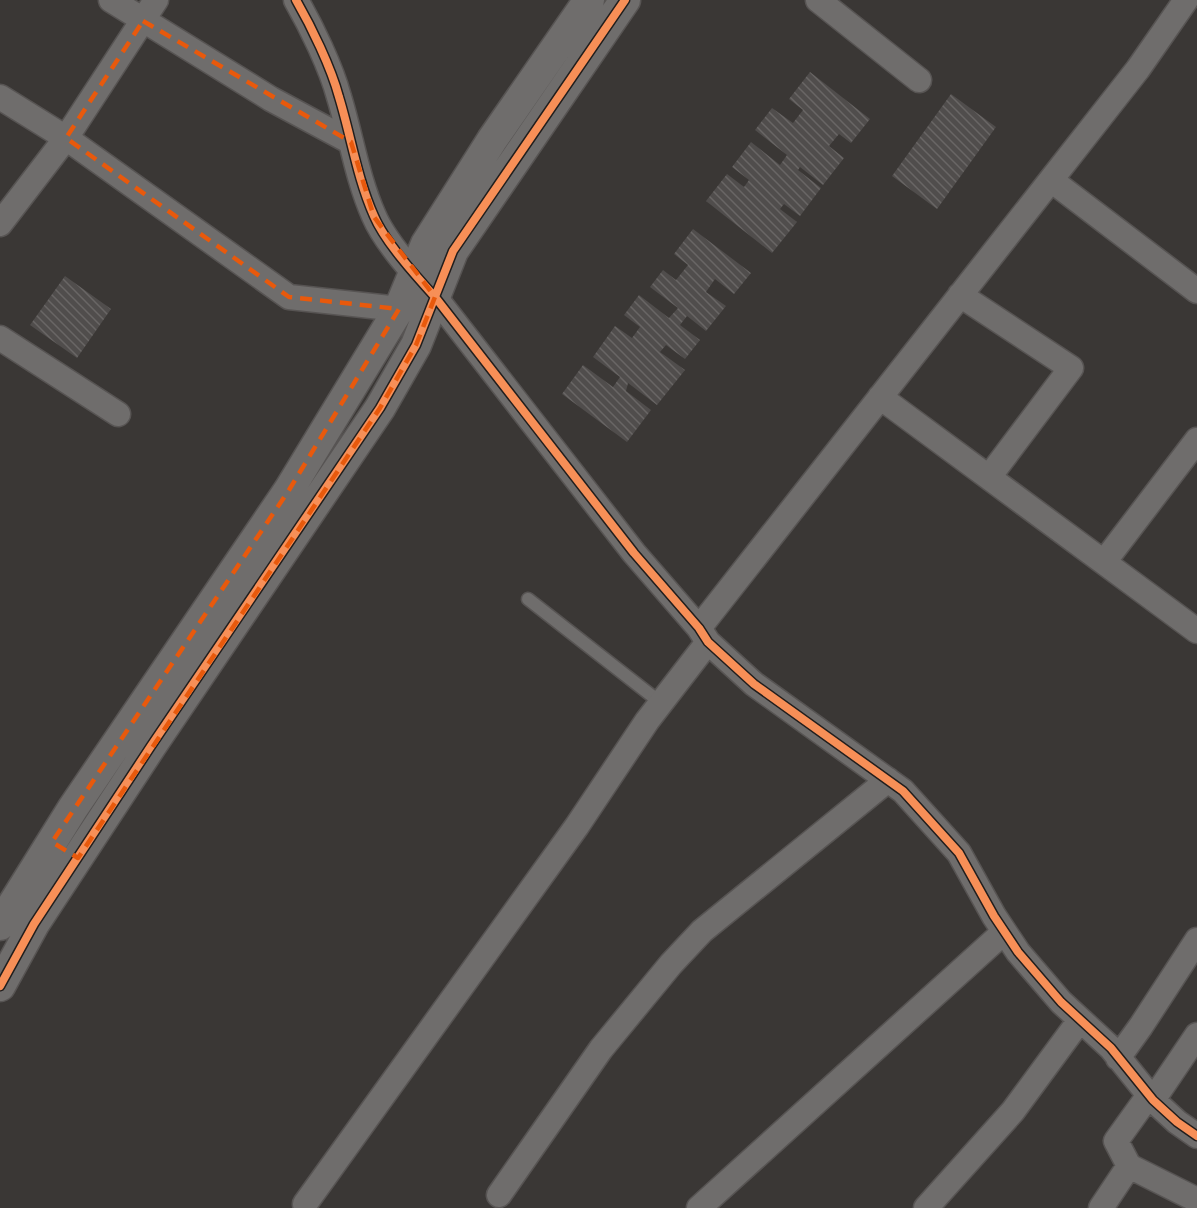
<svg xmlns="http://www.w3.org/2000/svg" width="1197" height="1208" viewBox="0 0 1197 1208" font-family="Poppins,sans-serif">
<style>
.building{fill:url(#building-back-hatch)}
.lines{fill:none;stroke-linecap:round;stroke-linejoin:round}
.service-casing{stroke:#575453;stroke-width:15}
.minor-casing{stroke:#575453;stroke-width:27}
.tertiary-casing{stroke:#575453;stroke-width:33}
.service{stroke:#6f6d6c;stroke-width:12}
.minor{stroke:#6f6d6c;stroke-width:24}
.tertiary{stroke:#6f6d6c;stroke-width:30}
.cycleway-casing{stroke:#211e1d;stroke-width:11}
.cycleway{stroke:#f78f57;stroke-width:8}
.marked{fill:none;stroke:#e8590c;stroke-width:4.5;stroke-dasharray:12 8;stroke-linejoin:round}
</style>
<defs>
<pattern id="building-back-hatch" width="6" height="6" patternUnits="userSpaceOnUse" patternTransform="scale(1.5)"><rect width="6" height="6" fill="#504d4c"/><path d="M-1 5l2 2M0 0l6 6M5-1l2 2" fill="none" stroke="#696665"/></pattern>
</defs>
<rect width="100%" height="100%" fill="#3a3735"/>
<path class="building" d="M810 72 870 119 851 143 839 134 829 146 844 158 823 185 800 167 798 170 821 188 800 216 784 204 780 209 797 222 772 253 706 201 727 174 744 187 749 180 732 167 751 142 780 165 787 155 755 130 772 108 793 123 803 110 789 99Z
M951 94 996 127 937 209 892 176Z
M693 229 751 273 734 294 715 279 706 292 726 306 706 331 687 316 680 325 700 340 685 359 666 345 660 352 685 370 657 405 628 383 626 391 651 410 627 442 562 394 583 365 613 387 620 377 593 357 615 326 632 338 640 327 624 315 639 295 669 318 678 308 650 287 663 270 676 280 688 265 674 254Z
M65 276 111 309 77 358 30 325Z"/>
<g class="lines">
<defs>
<path id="service" d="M528 599 661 703"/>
<path id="minor" d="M111 0 271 99 351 142
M296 0C311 26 331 67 339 97 351 136 357 178 374 216 385 242 416 276 435 297L634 553 699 628 708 642 754 684 903 791 959 853 994 916 1018 952 1061 1002 1111 1048 1153 1100 1177 1122 1197 1136
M818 0 919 80
M0 97 66 138 289 297 399 309
M1051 180 1197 291
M0 224 66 138 156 0
M960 295 1071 368 989 477
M0 338 118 414
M880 397 1197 631
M1104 562 1197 440
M699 628 1138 69 1186 0
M1118 1058 1141 1026 1197 940
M1149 1095 1116 1141 1129 1166 1197 1200
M1153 1100 1197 1035
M499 1195 601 1049 671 964 702 931 888 780
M305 1204 577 826 647 721 708 642
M699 1208 1004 932
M926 1208 1013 1111 1080 1020
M1101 1208 1129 1166"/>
<path id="tertiary" d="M0 925 73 808 289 490 399 309 426 244 492 140 589 0
M0 986 34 924 151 746 380 408 416 345 453 251 625 0"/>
</defs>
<use href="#service" class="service-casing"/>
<use href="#minor" class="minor-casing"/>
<use href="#tertiary" class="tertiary-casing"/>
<use href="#service" class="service"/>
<use href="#minor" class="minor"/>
<use href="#tertiary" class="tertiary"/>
<defs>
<path id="cycleway" d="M296 0C311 26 331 67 339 97 351 136 357 178 374 216 385 242 416 276 435 297L634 553 699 628 708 642 754 684 903 791 959 853 994 916 1018 952 1061 1002 1111 1048 1153 1100 1177 1122 1197 1136
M0 986 34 924 151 746 380 408 416 345 453 251 625 0"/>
</defs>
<use href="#cycleway" class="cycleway-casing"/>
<use href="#cycleway" class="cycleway"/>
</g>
<path class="marked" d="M143 21 351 142 374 217 435 297 416 345 380 408 78 858 52 842 289 490 399 309 289 297 66 138Z"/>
</svg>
